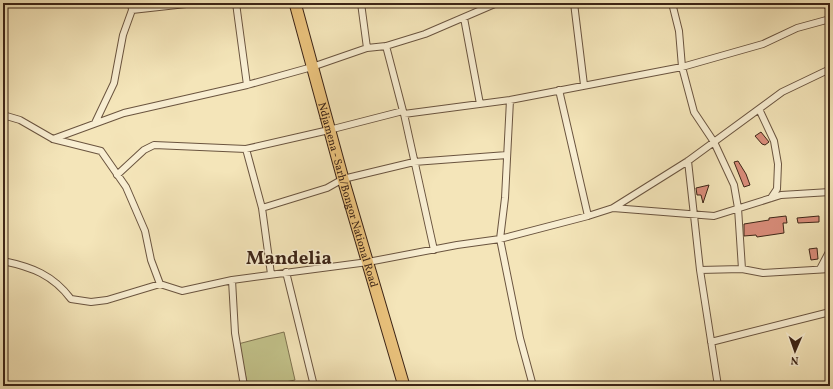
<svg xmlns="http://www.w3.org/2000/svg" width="833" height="389" viewBox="0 0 833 389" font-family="Vollkorn,serif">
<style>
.green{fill:#c2c28a;stroke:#7f7350}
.building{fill:#db8d7b;stroke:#3c2416}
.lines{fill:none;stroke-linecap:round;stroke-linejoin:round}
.minor-casing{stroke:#6a543f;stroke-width:8}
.trunk-casing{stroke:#3c2416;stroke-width:13}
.minor{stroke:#f8eed2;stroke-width:6}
.trunk{stroke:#eac27c;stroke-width:11}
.labels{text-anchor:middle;stroke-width:3;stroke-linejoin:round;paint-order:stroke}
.street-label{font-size:11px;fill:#3c2416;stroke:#f8eed2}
.town-label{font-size:19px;font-weight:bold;fill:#3c2416;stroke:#f8eed2}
</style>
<rect width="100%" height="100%" fill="#f4e5b9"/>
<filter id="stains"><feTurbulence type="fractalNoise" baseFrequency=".005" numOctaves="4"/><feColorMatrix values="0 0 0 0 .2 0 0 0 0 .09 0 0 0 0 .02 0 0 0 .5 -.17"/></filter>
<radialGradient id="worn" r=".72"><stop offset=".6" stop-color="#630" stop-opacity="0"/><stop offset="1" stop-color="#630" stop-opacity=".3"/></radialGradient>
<path class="green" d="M284 332 295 380 266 386H248L238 344Z"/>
<path class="building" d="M761 132 769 142 765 145 762 144 755 136Z
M738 161 746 174 750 185 744 187 734 162Z
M709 185 703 203 701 195H697L696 188Z
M786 216 787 223H783L784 233 757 237 756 235 744 236V224L769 220V218Z
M819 216V222L798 223 797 218Z
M817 248 818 259 811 260 809 249Z"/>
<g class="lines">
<defs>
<path id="minor" d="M236 3 247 85
M361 3 367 48
M574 3 584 85
M672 3 679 31 682 67 694 112 714 142 734 185 738 208 742 269
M825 3 830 9
M132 10 195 3
M464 18 480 104
M386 46 403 111
M559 90 588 216
M510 100 505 198 500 239 520 338 533 386
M759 109 774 141 778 164 777 189 771 198
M404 114 434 250
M3 115 20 120 53 139 101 151 126 187 145 231 151 260 160 284
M95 123 114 83 123 35 132 10 131 3
M53 139 124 113 247 85 312 67 367 48 386 46 425 34 497 3H504
M246 149 262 208 271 274
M688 161 700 270 718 386
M117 175 144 150 154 145 246 149 329 130 403 111 404 114 510 100 682 67 763 44 797 28 830 19
M262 208 327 188 343 179 414 162 507 155
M613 208 714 216 781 195 830 192
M3 261C32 267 53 275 71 299L91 302 107 300 160 284 182 291 232 280 368 262 457 245 500 239 588 216 613 208 688 161 782 92 830 69
M820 269 830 250
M700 270 742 269 763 273 830 269
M286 272 314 386
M232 280 235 333 244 386
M711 342 830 312"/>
<g id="trunk">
<path id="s1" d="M295 3 343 179 404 386"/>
</g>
</defs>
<use href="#minor" class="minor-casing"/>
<use href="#trunk" class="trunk-casing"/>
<use href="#minor" class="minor"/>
<use href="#trunk" class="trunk"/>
</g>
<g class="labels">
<g class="street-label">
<text dy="4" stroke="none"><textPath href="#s1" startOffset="199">Ndjamena - Sarh/Bongor National Road</textPath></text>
</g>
<g class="town-label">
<text x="289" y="264">Mandelia</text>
</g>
</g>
<rect width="833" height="389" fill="none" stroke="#f4e5b9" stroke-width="16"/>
<rect x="4" y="4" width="825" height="381" fill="none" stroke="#3c2416" stroke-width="2"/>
<rect x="8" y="8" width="817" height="373" fill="none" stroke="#3c2416"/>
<g transform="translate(795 351) rotate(182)" stroke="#f8eed2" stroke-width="3" paint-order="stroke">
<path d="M0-3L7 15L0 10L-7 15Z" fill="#3c2416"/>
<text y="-6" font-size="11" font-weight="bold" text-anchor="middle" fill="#3c2416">N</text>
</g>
<rect width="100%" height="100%" filter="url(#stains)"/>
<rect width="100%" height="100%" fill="url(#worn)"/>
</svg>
